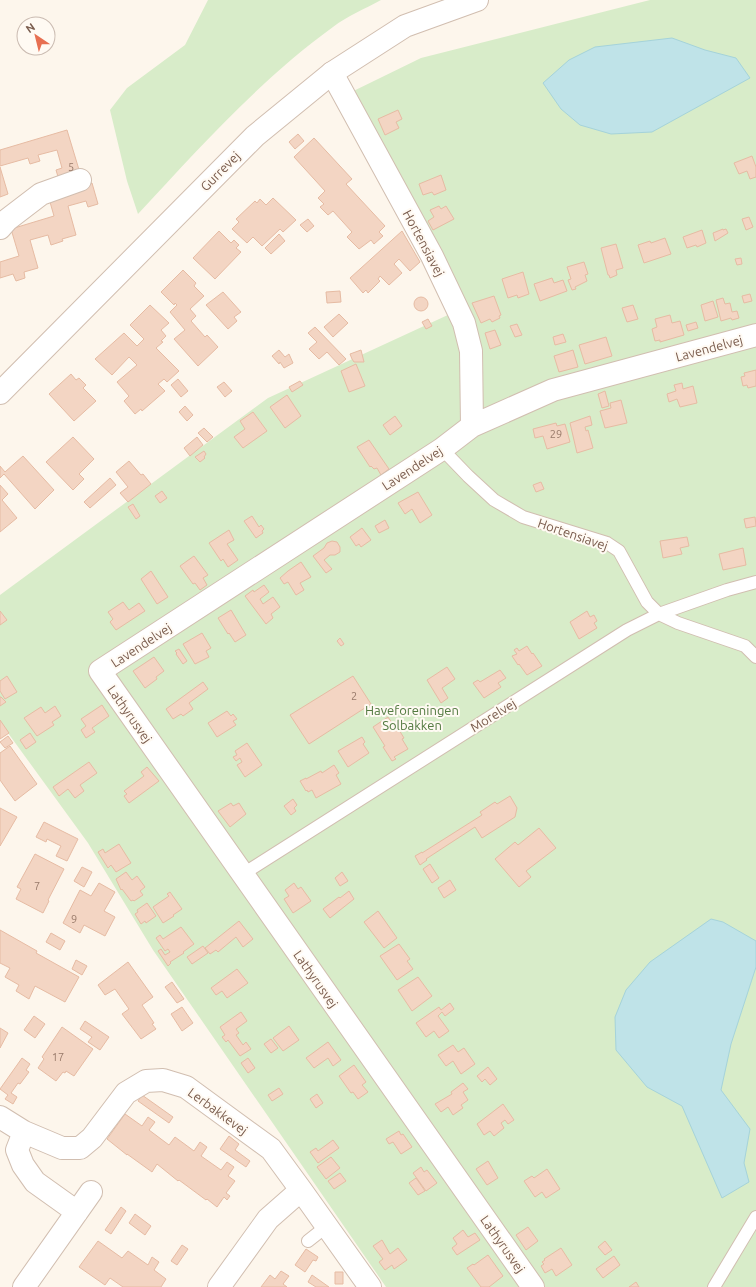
<svg xmlns="http://www.w3.org/2000/svg" width="756" height="1287" viewBox="0 0 756 1287" font-family="Ubuntu,sans-serif">
<style>
.green{fill:#d8ecc9}
.water{fill:#bfe3e8;stroke:#a5d3da}
.building{fill:#f3d5c3;stroke:#e6bba3}
.lines{fill:none;stroke-linecap:round;stroke-linejoin:round}
.service-casing{stroke:#d1beb0;stroke-width:14}
.minor-casing{stroke:#d1beb0;stroke-width:24}
.tertiary-casing{stroke:#d1beb0;stroke-width:24}
.service{stroke:#fff;stroke-width:12}
.minor{stroke:#fff;stroke-width:22}
.tertiary{stroke:#fff;stroke-width:22}
.labels{text-anchor:middle;stroke-width:4;stroke-linejoin:round;paint-order:stroke}
.number-label{font-size:11px;fill:#987a6a}
.street-label{font-size:13px;fill:#7a5c4d;stroke:#fffaf3}
.park-label{font-size:13px;fill:#537a41;stroke:#fffaf3}
</style>
<rect width="100%" height="100%" fill="#fdf6ec"/>
<path class="green" d="M208 0H381C365 9 347 16 333 27 260 80 199 148 138 214L127 181 110 110 127 88 185 45Z
M650 0H756V1287H386L153 950 88 843 0 722V595L268 398 450 314 335 100 421 58Z"/>
<path class="water" d="M672 38 705 50 736 58 750 78 652 132 611 134 580 125 561 109 543 83 569 60 595 47Z
M711 919 723 922 756 941V967L731 1044 721 1090 750 1129 744 1163 749 1182 722 1198 682 1106 647 1087 616 1050 615 1017 626 990 650 962Z"/>
<path class="building" d="M398 110 402 119 396 122 399 128 385 135 378 119Z
M67 130 80 173 59 180 56 170 62 168 57 150 38 155 40 161 30 164 28 158 0 166V150Z
M298 134 304 141 295 149 289 142Z
M314 138 352 179 346 184 385 226 379 232 383 236 374 244 371 240 359 249 347 237 352 232 333 211 328 215 320 207 324 204 318 198 325 191 294 157Z
M752 156 756 167V177L750 179 747 171 739 174 734 163Z
M0 167 8 194 0 197Z
M441 175 446 190 434 195 432 192 423 195 419 184Z
M92 183 98 204 88 207 86 201 68 206 76 235 62 239 63 241 51 245 48 235 30 240 38 268 24 272 25 278 16 281 13 274 0 278V262L19 256 11 229 54 216 48 195Z
M273 198 296 220 283 232 280 229 262 246 253 237 247 243 232 229 239 222 236 219 255 201 257 203 260 199 266 205Z
M439 206 441 209 446 206 454 219 433 230 428 221 434 217 430 210Z
M749 217 753 227 746 230 742 219Z
M308 219 314 226 307 232 300 225Z
M723 229V230L726 229 728 233 715 241 713 233Z
M702 230 706 243 697 247 696 245 687 248 683 237Z
M219 231 231 243 234 240 239 245 236 248 241 252 215 279 193 258Z
M402 231 420 262 410 271 399 259 394 264 402 273 389 285 380 276 378 279 380 281 368 293 366 290 363 293 350 278Z
M279 234 285 241 271 254 265 248Z
M665 238 671 254 644 263 638 245 650 241 651 243Z
M616 244 623 268 616 270 617 275 610 278 609 275H608L601 248Z
M741 258 742 264 737 265 735 259Z
M584 262 588 274 585 275 587 281 575 287 576 289 572 290 568 280 571 279 567 267Z
M183 270 196 283 194 286 204 296 190 309 196 316 191 321 205 337 207 335 218 347 198 366 174 339 185 330 170 312 177 305 175 303 174 305 161 292Z
M523 272 529 294 518 298 517 295 508 298 502 279Z
M552 278 554 283 563 280 567 291 540 301 534 284Z
M340 291 341 302 327 303 326 292Z
M223 292 241 312 234 317 237 321 228 329 206 305Z
M750 294 752 301 744 303 742 296Z
M494 296 501 315 499 316 500 318 492 322 490 319 481 323 472 303Z
M414 304a7 7 0 1 1 14 0a7 7 0 1 1-14 0Z
M723 298 725 304 730 303 732 312 737 311 739 318 732 320 731 318 721 321 716 300Z
M713 301 718 317 705 321 701 305Z
M150 305 169 323 161 330 166 336 161 341 163 342 156 348 179 371 167 382 164 379 158 384 165 391 142 411 141 409 135 414 124 401 129 396 117 382 137 365 129 357 112 375 95 359 124 333 137 346 144 339 130 325Z
M633 305 638 319 627 322 622 308Z
M339 314 348 323 333 337 324 327Z
M670 315 672 323 680 321 684 335 660 342V340L655 341 652 329 657 327 655 319Z
M428 319 432 326 426 329 422 322Z
M696 322 698 328 688 331 686 325Z
M517 324 522 335 515 337 510 326Z
M315 327 346 359 339 365 327 352 319 359 309 349 317 342 308 333Z
M495 330 501 345 490 349 485 333Z
M563 334 566 342 555 345 553 337Z
M606 337 612 356 585 364 579 345Z
M279 350 285 357 289 354 293 363 284 368 280 362 279 364 272 356Z
M361 350 364 362H354L352 359 350 354Z
M573 350 578 367 559 372 554 356Z
M356 364 365 386 349 392 341 371Z
M756 370V386L748 388 747 385 743 386 741 377 745 376 744 373Z
M71 374 76 380 79 378 86 385 83 388 96 401 74 421 49 394Z
M178 379 188 391 181 397 171 385Z
M300 381 303 385 292 392 289 387Z
M224 382 232 391 225 397 217 387Z
M682 383 683 389 693 386 697 403 680 407 677 399 669 402 667 394 676 391 674 385Z
M605 391 609 406 602 408 598 394Z
M287 395 301 416 285 428 270 407Z
M621 400 627 423 605 428 600 411 611 408 610 403Z
M185 406 193 415 187 421 179 412Z
M253 412 267 431 243 448 234 437 245 429 240 421Z
M395 416 402 426 390 435 383 425Z
M590 416 592 425 585 427 586 431 588 430 593 448 577 453 570 423Z
M556 423 557 426 565 424 570 442 547 449 543 436 535 438 533 429Z
M204 428 213 437 207 442 198 433Z
M73 437 94 459 79 474 84 479 73 490 46 462Z
M197 437 203 445 190 456 184 448Z
M369 440 389 469 381 475 377 468 374 469 371 466 370 467 357 447Z
M204 451 206 454 204 457 205 458 200 462 195 457Z
M23 456 54 490 35 509 4 474 0 478V466L5 472Z
M129 461 141 475 143 474 151 484 128 502 120 493 128 487 116 472Z
M110 478 116 485 90 508 84 502Z
M541 482 544 489 536 492 533 485Z
M0 485 8 494 2 500 17 518 0 532Z
M162 491 167 498 160 503 155 496Z
M418 492 432 515 420 523 412 509 405 514 398 503Z
M133 504 140 516 136 519 128 507Z
M252 516 259 527 261 525 264 529 262 531 263 533 256 538 244 521Z
M755 517 756 526 746 528 744 519Z
M385 520 389 528 379 533 375 526Z
M362 528 371 540 361 547 359 544 356 546 350 537Z
M229 530 234 540 227 544 238 560 228 567 223 559 221 561 209 543Z
M687 537 689 546 680 548 682 554 663 558 660 541Z
M332 541 337 542 340 547V552L335 555H330L324 560 332 569 326 573 313 556 324 548 327 543Z
M743 548 746 565 723 570 719 554Z
M194 556 208 575 203 578 207 585 200 590 195 583 193 584 180 566Z
M301 562 311 577 300 583 304 590 296 595 288 582 284 584 280 578 288 571Z
M151 571 168 597 157 604 141 579Z
M264 585 269 592 260 599 263 604 273 597 280 607 271 614 273 618 266 624 245 596 253 590 254 592Z
M123 602 129 610 139 603 145 611 116 630 110 622 113 619 108 612Z
M231 610 246 635 235 642 229 633 228 634 218 618Z
M0 611 7 620 0 625Z
M587 611 590 617 594 615 597 621 594 623 597 628 579 639 570 622Z
M202 633 211 648 206 651 209 657 195 664 183 644Z
M340 638 344 644 341 646 337 641Z
M527 646 532 654 533 653 542 666 527 675 519 664 518 665 512 656 517 654 514 650 517 648 519 651Z
M179 649 187 661 183 664 176 654 177 653 175 651Z
M154 657 164 671 156 677 157 679 145 688 133 671Z
M447 667 455 679 442 688 448 698 441 703 427 680Z
M500 670 506 678 498 683 501 687 484 698 473 683 478 680 480 682Z
M7 676 17 692 5 699 0 691V681Z
M353 676 371 704 309 744 290 715Z
M203 682 208 689 189 703 193 709 183 716 181 714 173 719 166 709Z
M0 697H1L6 702 0 706Z
M102 705 109 716 92 728 95 732 86 738 81 730 86 726 81 719Z
M55 706 61 716 52 722 54 725 37 736 24 718 41 707 45 713Z
M227 711 231 716 233 714 237 719 233 721 236 725 217 737 208 723Z
M388 717 394 726 396 725 404 738 402 739 408 749 394 757 396 759 392 761 383 747 385 746 373 727Z
M0 720 9 733 0 739Z
M30 733 36 742 26 749 20 740Z
M8 736 13 743 5 748 0 742Z
M362 737 365 742 363 744 369 753 348 767 338 751Z
M247 743 262 765 245 777 237 765 242 762 240 758 236 761 233 757 237 755 235 751Z
M10 746 37 784 15 801 0 780V753Z
M89 762 97 773 80 785 84 791 75 798 68 789 59 796 53 787Z
M334 765 339 773 336 775 341 784 316 798 312 790 308 792 307 790 306 791 300 781 306 778V779L321 771 322 773Z
M147 767 159 781 129 803 124 796 127 794 124 791 144 776 141 772Z
M510 796 517 808 515 817 482 838 475 827 426 859 427 860 420 865 415 856 422 852V853L482 815 480 812 495 802 497 804Z
M293 799 297 805 294 808 296 811 291 815 284 806Z
M231 803 233 806 239 803 246 814 230 827 218 811Z
M0 808 17 817 0 846Z
M44 822 78 839 67 861 56 856 61 846 47 839 46 842 36 837Z
M539 828 556 848 526 871 531 877 519 887 495 859 515 842 518 845Z
M119 844 131 863 116 872 111 865 108 868 98 852 103 849 105 853Z
M35 854 64 869 48 900 49 901 43 913 16 899 21 889 17 887Z
M430 864 439 878 432 883 423 869Z
M82 867 92 872 84 887 74 881Z
M126 872 132 880 137 876 145 887 140 891 143 895 134 901 133 900 131 901 122 889 121 890 116 879Z
M342 872 348 881 340 886 335 878Z
M450 880 456 890 444 898 438 888Z
M99 883 115 892 104 911 115 917 105 936 84 925 80 933 63 923 80 890 91 896Z
M294 883 298 889 301 887 311 901 293 913 284 899 289 896 285 890Z
M349 891 354 899 330 918 323 909 339 897 340 898Z
M170 892 182 909 173 915 174 916 163 923 153 907 169 896 167 894Z
M147 903 156 916 146 923 145 921 141 924 135 914 138 912 137 910Z
M378 911 397 938 384 948 364 922Z
M239 921 253 939 243 947 236 937 218 952 216 950 210 954 205 948Z
M181 927 194 944 183 952 184 953 170 962 171 963 168 966 158 951 161 949 165 955 170 952 168 949 165 951 156 938 160 935 163 939Z
M0 930 37 951 36 953 79 977 65 1002 35 986 29 999 16 991 19 985 5 977 10 968 0 963Z
M51 933 65 941 60 950 46 942Z
M399 944 410 959 407 961 413 969 397 980 380 956Z
M203 946 208 953 192 964 187 957Z
M76 960 87 966 82 975 72 969Z
M128 962 153 997 142 1005 154 1023 152 1024 156 1029 141 1039 122 1014 129 1009 115 989 105 995 98 985Z
M237 969 248 983 227 998 222 991 216 995 211 988Z
M418 977 432 996 412 1011 398 990Z
M172 982 184 999 177 1003 165 987Z
M450 1003 454 1009 445 1016 442 1012 438 1016 449 1031 439 1038 434 1031 426 1037 416 1023 439 1007 441 1010Z
M182 1007 193 1023 182 1031 171 1014Z
M241 1012 247 1021 236 1029 239 1033 236 1035 243 1045 246 1042 251 1049 240 1056 228 1040 226 1042 222 1037 225 1035 220 1027Z
M34 1016 45 1024 35 1038 24 1030Z
M85 1021 109 1037 100 1050 88 1042 92 1037 80 1029Z
M289 1026 299 1040 283 1051 273 1038Z
M62 1027 93 1049 74 1076 66 1071 65 1073 63 1072 56 1081 38 1068 44 1059 42 1057Z
M0 1028 8 1033 0 1048Z
M271 1039 278 1048 271 1053 264 1044Z
M328 1042 341 1060 333 1066 328 1058 314 1068 306 1058Z
M453 1045 458 1052 464 1048 475 1064 461 1074 453 1061 446 1066 438 1055Z
M22 1058 30 1064 26 1070 29 1072 20 1084 18 1083 11 1093 17 1097 13 1104 5 1099 8 1095 0 1089Z
M248 1058 255 1068 248 1073 241 1063Z
M354 1065 366 1082 362 1085 368 1092 358 1099 353 1092 351 1093 339 1076Z
M488 1067 497 1079 490 1085 485 1079 482 1082 477 1076Z
M463 1083 468 1089 463 1092 468 1100 461 1105 463 1108 453 1115 448 1107 441 1112 435 1104 452 1094 451 1092Z
M279 1088 283 1094 272 1101 268 1095Z
M317 1094 323 1103 316 1108 310 1099Z
M142 1095 173 1117 169 1123 138 1101Z
M503 1104 514 1120 508 1124 505 1120 501 1123 504 1128 494 1136 490 1131 484 1135 477 1124Z
M125 1114 142 1126 148 1117 155 1122 149 1130 169 1145 175 1137 194 1151 200 1142 207 1147 201 1156 221 1170 227 1162 234 1167 228 1176 235 1181 226 1193 230 1196 227 1200 224 1197 217 1207 207 1199 206 1200 179 1180 178 1181 157 1164 152 1172 127 1154V1155L107 1139Z
M399 1131 401 1135 403 1134 412 1147 401 1154 393 1142 389 1144 386 1139Z
M229 1136 239 1144 235 1150 250 1161 246 1167 220 1149Z
M333 1140 339 1148 318 1163 310 1152 316 1148 318 1151Z
M331 1157 340 1168 326 1179 317 1167Z
M488 1161 498 1178 487 1185 476 1169Z
M421 1167 424 1172 427 1170 437 1183 426 1191 413 1173Z
M547 1169 560 1189 546 1198 542 1192 535 1197 524 1181 532 1176 534 1178Z
M340 1173 346 1181 334 1189 328 1181Z
M416 1178 425 1191 418 1195 409 1183Z
M121 1207 126 1211 111 1234 105 1230Z
M135 1214 151 1226 145 1235 129 1223Z
M528 1227 538 1241 526 1250 516 1235Z
M463 1230 468 1237 475 1233 480 1240 457 1255 452 1248 457 1244 453 1238Z
M382 1240 390 1254 398 1248 407 1260 394 1269 392 1265 385 1270 379 1262 383 1259 373 1246Z
M98 1241 122 1258 128 1251 148 1265 152 1257 159 1262 154 1270 166 1279 161 1287H123L110 1278 105 1285 79 1267Z
M605 1241 612 1250 605 1255 598 1247Z
M182 1245 188 1249 177 1265 171 1261Z
M561 1248 572 1265 556 1276 552 1269 545 1273 541 1266 544 1264 542 1262 545 1260 544 1259Z
M306 1249 318 1257 316 1261 313 1260 305 1272 295 1265Z
M488 1255 503 1276 489 1287H481L467 1268 473 1264 474 1265Z
M614 1256 620 1265 603 1278 596 1269Z
M281 1271 289 1276 283 1284 287 1287H261L270 1275 275 1279Z
M335 1272H343V1284H335Z
M312 1275 329 1287H316L308 1282Z
M636 1282 639 1287H629Z"/>
<g class="lines">
<defs>
<path id="service" d="M442 449 468 476 494 500 523 517 607 543 619 551 647 602 659 614 678 623 745 646 756 657
M243 874 627 630 659 614 727 590 756 582
M308 1241 327 1226
M714 1287 756 1217"/>
<path id="minor" d="M332 73 432 256 464 323 471 351 472 426
M0 228 7 220 41 194 80 180
M0 1117 24 1132 62 1148H80L92 1138 126 1093 146 1081 163 1080 186 1087 271 1149 301 1190 370 1287
M24 1132 17 1150 23 1165 35 1182 77 1212
M24 1287 91 1192
M219 1287 268 1219 301 1190
M533 1287 100 671 442 449 472 426 553 390 756 335"/>
<path id="tertiary" d="M0 393 255 136 332 73 405 26 477 0"/>
</defs>
<use href="#service" class="service-casing"/>
<use href="#minor" class="minor-casing"/>
<use href="#tertiary" class="tertiary-casing"/>
<use href="#service" class="service"/>
<use href="#minor" class="minor"/>
<use href="#tertiary" class="tertiary"/>
</g>
<g class="labels">
<g class="number-label">
<text x="71" y="171">5</text>
<text x="556" y="438">29</text>
<text x="354" y="700">2</text>
<text x="37" y="890">7</text>
<text x="74" y="923">9</text>
<text x="58" y="1061">17</text>
</g>
<g class="street-label">
<text transform="translate(220 171) rotate(-45)" y="5">Gurrevej</text>
<text transform="translate(424 243) rotate(62)" y="5">Hortensiavej</text>
<text transform="translate(709 348) rotate(-15)" y="5">Lavendelvej</text>
<text transform="translate(412 468) rotate(-33)" y="5">Lavendelvej</text>
<text transform="translate(573 534) rotate(19)" y="5">Hortensiavej</text>
<text transform="translate(141 645) rotate(-33)" y="5">Lavendelvej</text>
<text transform="translate(130 714) rotate(55)" y="5">Lathyrusvej</text>
<text transform="translate(493 715) rotate(-32)" y="5">Morelvej</text>
<text transform="translate(316 979) rotate(55)" y="5">Lathyrusvej</text>
<text transform="translate(218 1111) rotate(36)" y="5">Lerbakkevej</text>
<text transform="translate(503 1244) rotate(55)" y="5">Lathyrusvej</text>
</g>
<g class="park-label">
<text x="412" y="715">Haveforeningen<tspan x="412" dy="15">Solbakken</tspan></text>
</g>
</g>
<g transform="translate(36 36) rotate(325)"><circle r="19" fill="#fffaf3" stroke="#cabbb1"/>
<path d="M0-3L7 15L0 10L-7 15Z" fill="#e76f51"/>
<text y="-6" font-size="11" font-weight="bold" text-anchor="middle" fill="#7a5c4d">N</text>
</g>
</svg>
